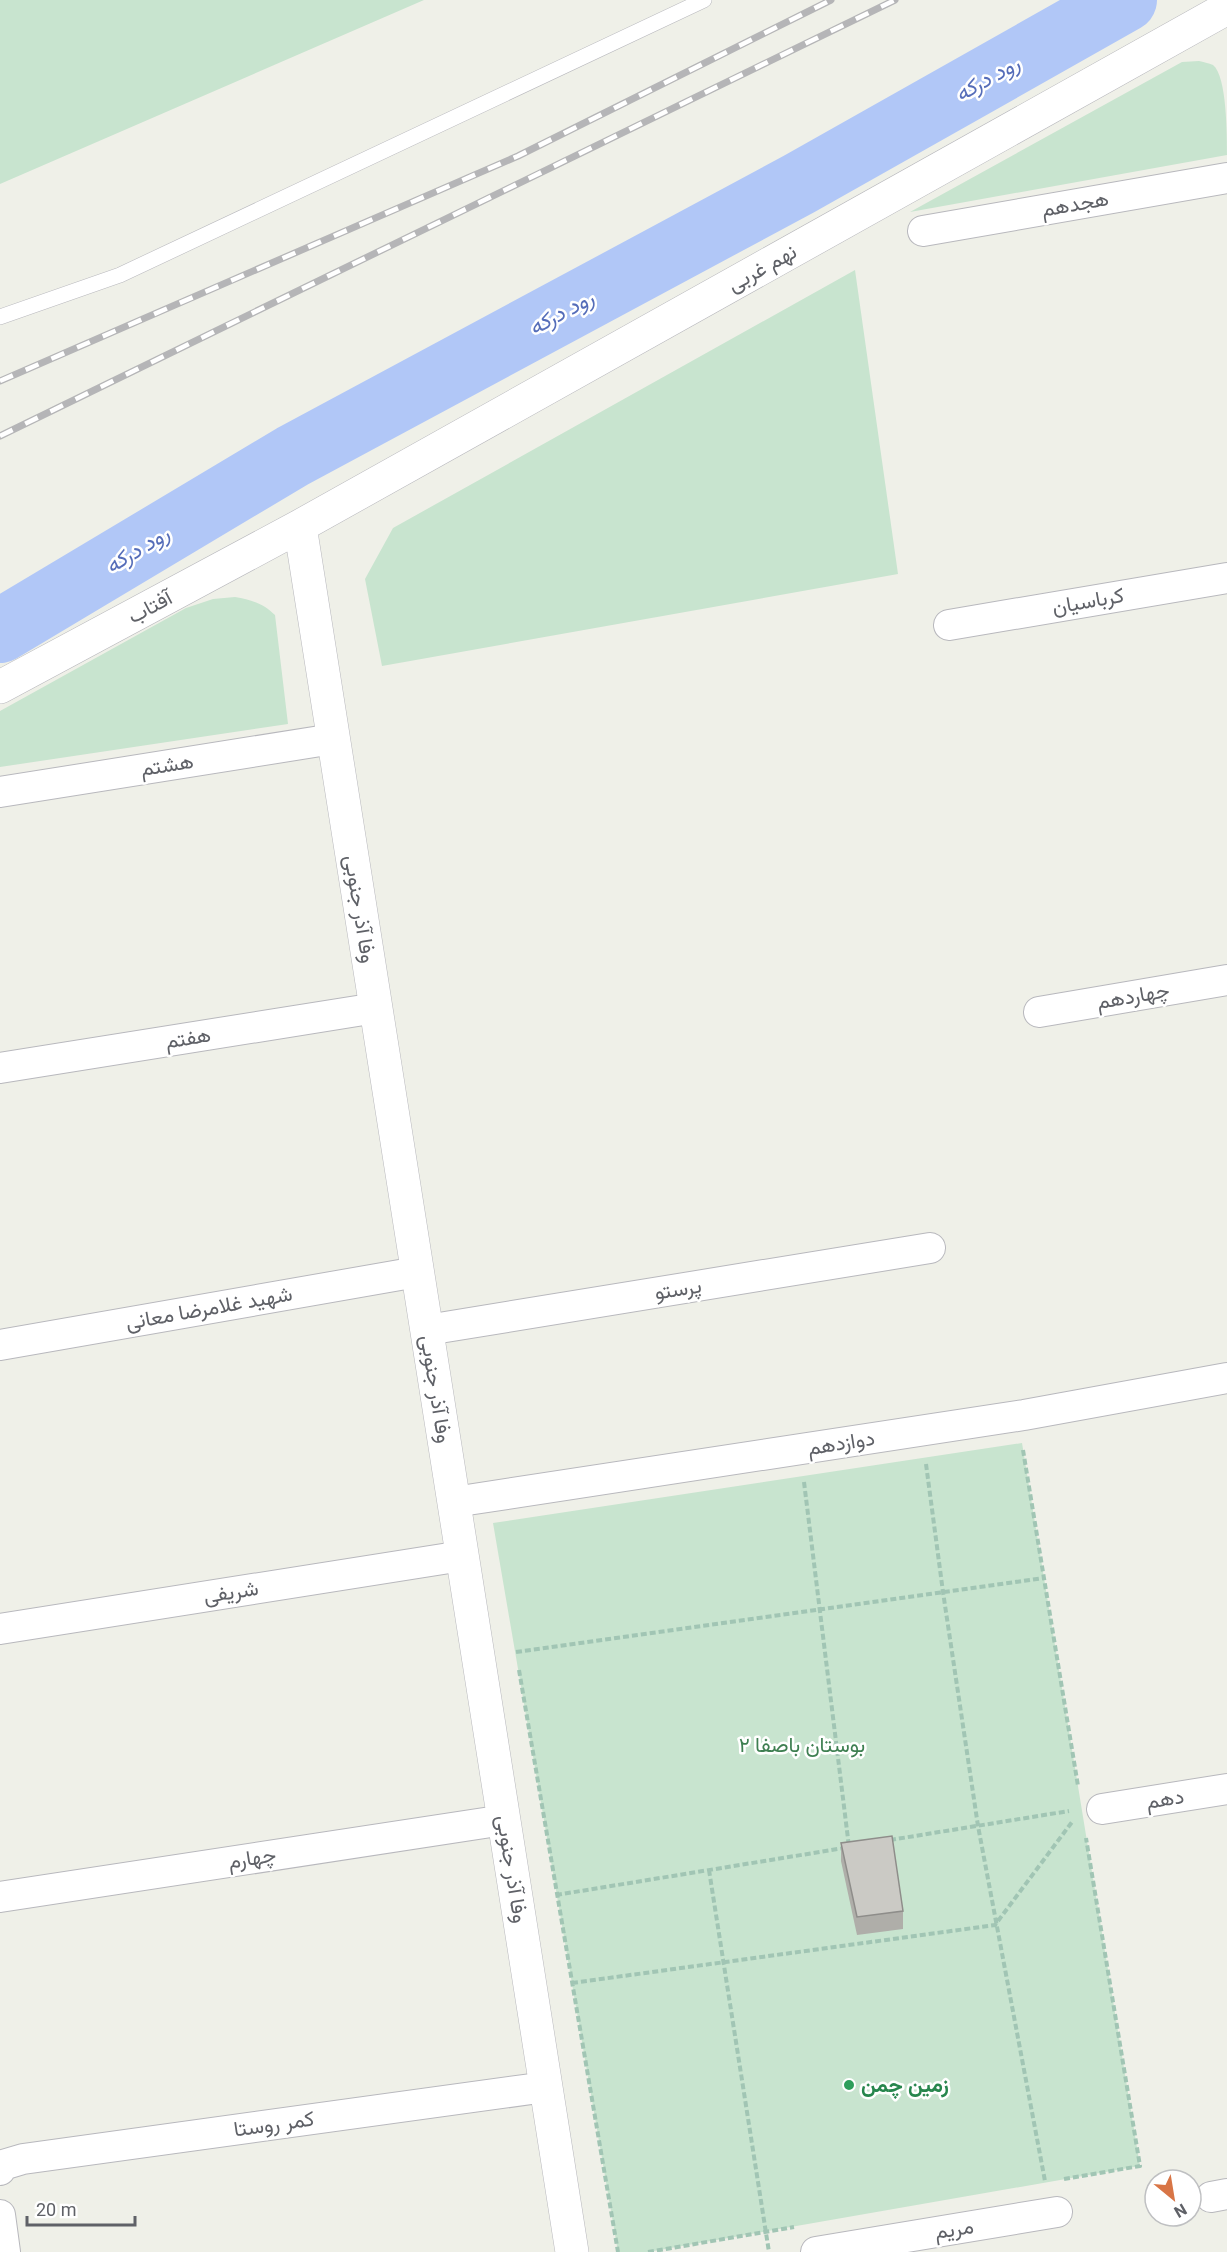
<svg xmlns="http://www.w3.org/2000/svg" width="1227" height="2252" viewBox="0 0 1227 2252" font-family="Roboto,Vazirmatn,sans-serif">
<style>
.green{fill:#c8e4cf}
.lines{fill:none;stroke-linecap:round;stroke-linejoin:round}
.river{stroke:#b1c7f7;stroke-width:64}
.service-casing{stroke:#b8b8bd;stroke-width:16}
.minor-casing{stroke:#b8b8bd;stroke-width:32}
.tertiary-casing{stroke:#b8b8bd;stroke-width:34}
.path{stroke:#a1c5b4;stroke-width:4;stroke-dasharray:6 3;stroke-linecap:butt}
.service{stroke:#fff;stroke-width:15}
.minor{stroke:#fff;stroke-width:30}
.tertiary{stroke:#fff;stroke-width:33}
.rail-casing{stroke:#b5b5b7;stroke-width:7}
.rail{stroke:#fff;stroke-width:4.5;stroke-dasharray:14;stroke-linecap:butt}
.wall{fill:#afaea9}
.building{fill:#cbcac5;stroke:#8e8d8a;stroke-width:1.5}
.leisure-dot{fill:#2e9e5b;stroke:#fff;stroke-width:2}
.labels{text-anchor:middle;stroke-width:5;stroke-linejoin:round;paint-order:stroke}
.street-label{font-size:21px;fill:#5f6167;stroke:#fff}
.park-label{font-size:21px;fill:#3e7f51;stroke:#fff}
.leisure-label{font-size:21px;font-weight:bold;fill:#27864d;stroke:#fff;text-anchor:start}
.water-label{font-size:22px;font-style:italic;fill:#556db9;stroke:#fff}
</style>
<rect width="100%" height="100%" fill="#eff0e8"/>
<path class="green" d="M0 0H424L0 184Z
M1199 61C1203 62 1209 63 1213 65 1227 76 1227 135 1227 155L910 212 1182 62Z
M855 270 898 574 382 666 365 579 393 528Z
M235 597C251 600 263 603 275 615L288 724 0 767V711L186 608 213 599Z
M1022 1443 1140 2166 648 2252H618L493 1523Z"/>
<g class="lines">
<path class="river" d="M0 631 293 456 799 184 1125 0"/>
<defs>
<path id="service" d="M0 317 120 275 704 0"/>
<path id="minor" d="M923 231 1227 178
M949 625 1227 578
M0 792 333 739
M1039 1012 1227 980
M0 1068 376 1008
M427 1330 930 1248
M0 1345 417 1272
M454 1502 1024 1415 1227 1378
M0 1629 462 1556
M1102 1809 1227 1789
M0 1897 504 1820
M0 2170 3 2165 23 2159 546 2087
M1211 2197 1227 2194
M0 2215 5 2252
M816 2252 1057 2212"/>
<path id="tertiary" d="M300 526 572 2252
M0 687 300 526 1227 8"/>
</defs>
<use href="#service" class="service-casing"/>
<use href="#minor" class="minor-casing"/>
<use href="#tertiary" class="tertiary-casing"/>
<path class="path" d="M1023 1450 1078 1786
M926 1464 943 1592 978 1826 1045 2181
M804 1482 849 1847
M516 1652 1044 1578
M519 1670 618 2252
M890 1840 1069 1811
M709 1870 769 2252
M556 1895 844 1848
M572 1983 995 1925 1072 1822
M1064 2179 1140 2166 1086 1838
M648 2252 794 2227"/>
<use href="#service" class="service"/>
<use href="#minor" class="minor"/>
<use href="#tertiary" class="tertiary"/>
<defs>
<path id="rail" d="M0 381 518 156 831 0
M0 436 895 0"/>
</defs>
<use href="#rail" class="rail-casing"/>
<use href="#rail" class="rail"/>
</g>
<path class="wall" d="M841 1843 903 1911V1929L857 1935 841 1861Z"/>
<path class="building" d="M892 1836 903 1911 857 1917 841 1843Z"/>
<circle class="leisure-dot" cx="849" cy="2085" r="6"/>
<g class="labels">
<g class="street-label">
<text transform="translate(1075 204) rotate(-10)" y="7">هجدهم</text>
<text transform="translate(762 268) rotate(-29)" y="7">نهم غربی</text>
<text transform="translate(1088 601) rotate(-10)" y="7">کرباسیان</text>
<text transform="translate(150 607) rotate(-28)" y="7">آفتاب</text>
<text transform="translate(167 765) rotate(-9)" y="7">هشتم</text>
<text transform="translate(360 909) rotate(81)" y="7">وفا آذر جنوبی</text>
<text transform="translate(1133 996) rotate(-10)" y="7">چهاردهم</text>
<text transform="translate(188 1038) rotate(-9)" y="7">هفتم</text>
<text transform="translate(678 1289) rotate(-9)" y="7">پرستو</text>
<text transform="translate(209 1308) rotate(-10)" y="7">شهید غلامرضا معانی</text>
<text transform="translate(436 1389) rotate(81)" y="7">وفا آذر جنوبی</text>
<text transform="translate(841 1443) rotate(-9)" y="7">دوازدهم</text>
<text transform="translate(231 1592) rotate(-9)" y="7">شریفی</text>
<text transform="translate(1165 1799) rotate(-9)" y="7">دهم</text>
<text transform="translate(252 1858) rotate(-9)" y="7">چهارم</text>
<text transform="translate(512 1869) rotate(81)" y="7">وفا آذر جنوبی</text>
<text transform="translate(274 2124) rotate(-8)" y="7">کمر روستا</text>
<text transform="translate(954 2229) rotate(-9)" y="7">مریم</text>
</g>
<g class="park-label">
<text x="802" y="1752">بوستان باصفا ۲</text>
</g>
<g class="leisure-label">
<text x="861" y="2092">زمین چمن</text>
</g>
<g class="water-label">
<text transform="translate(987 78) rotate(-29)" y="8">رود درکه</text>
<text transform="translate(561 312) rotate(-28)" y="8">رود درکه</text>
<text transform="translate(137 549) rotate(-31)" y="8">رود درکه</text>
</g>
</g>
<g transform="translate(1173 2198) rotate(150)"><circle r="28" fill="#ffffff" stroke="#bfc0c2" stroke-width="1.5"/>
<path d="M0-4.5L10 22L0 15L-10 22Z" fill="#d87546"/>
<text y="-9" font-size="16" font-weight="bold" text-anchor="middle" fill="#5f6167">N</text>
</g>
<path d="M27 2216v9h108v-9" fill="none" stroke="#5f6167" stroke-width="3"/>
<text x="36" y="2216" font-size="18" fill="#5f6167" stroke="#ffffff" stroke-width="4.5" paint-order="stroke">20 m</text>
</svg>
